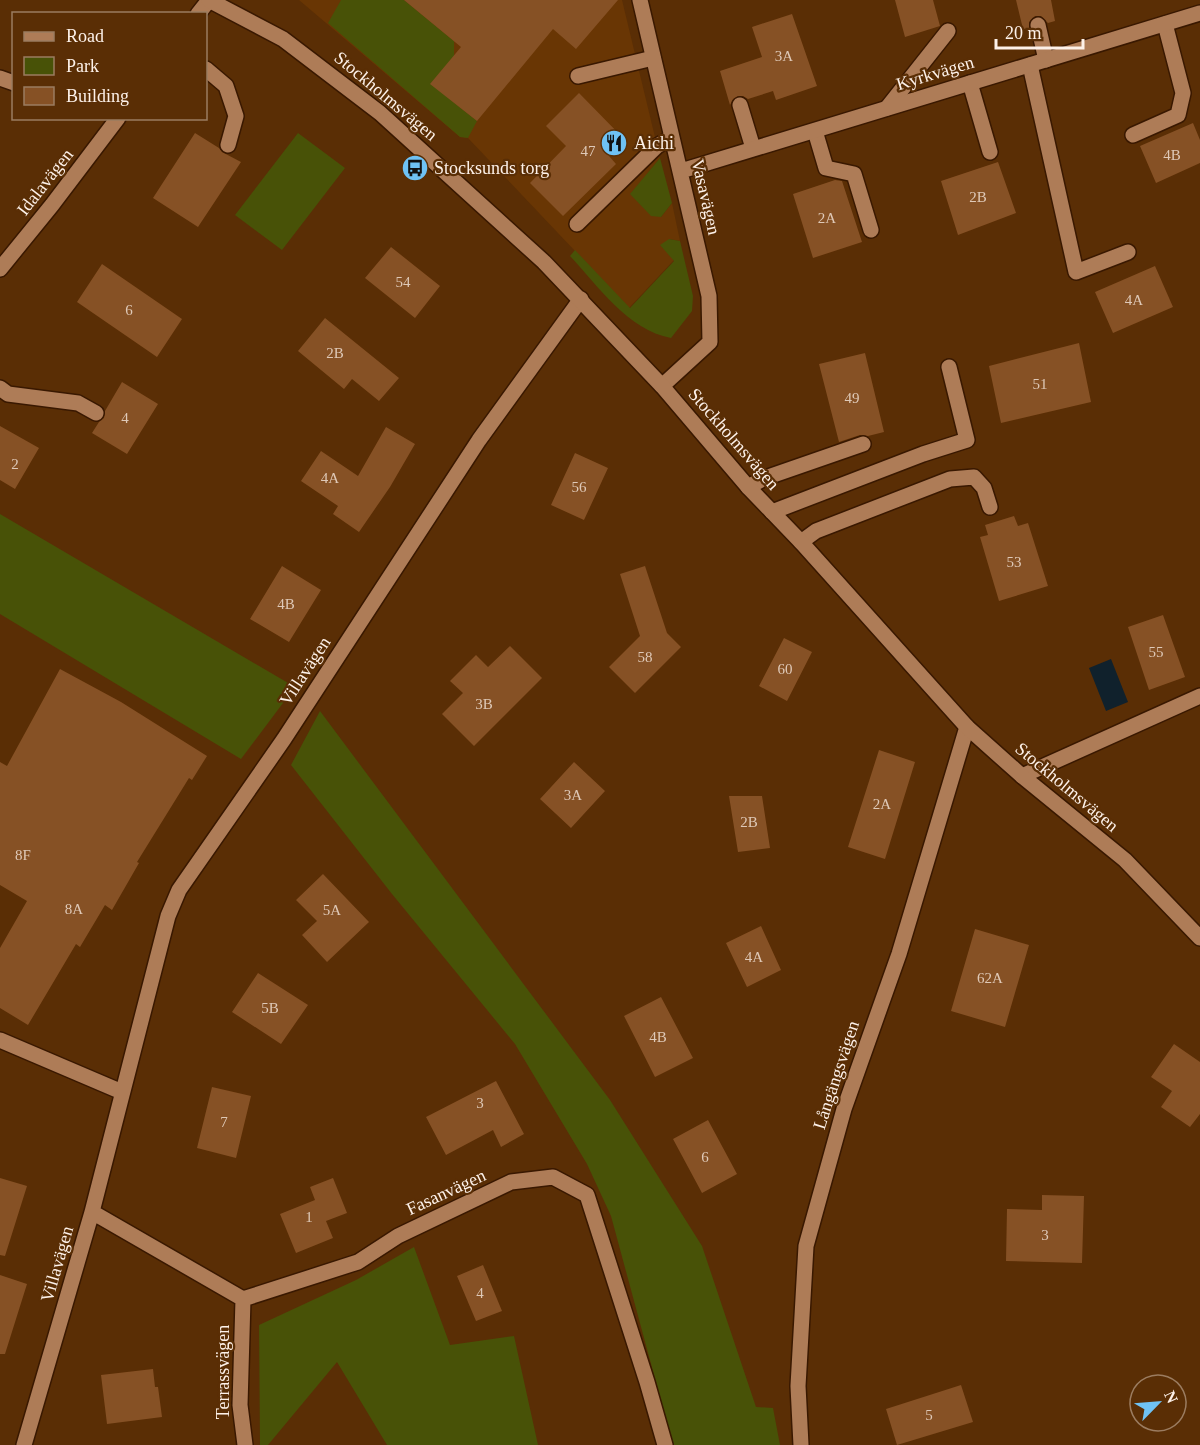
<svg xmlns="http://www.w3.org/2000/svg" width="1200" height="1445" viewBox="0 0 1200 1445" font-family="Georgia,serif">
<style>
.built{fill:#693604}
.green{fill:#485207}
.water{fill:#10212c}
.building{fill:#865125}
.lines{fill:none;stroke-linecap:round;stroke-linejoin:round}
.lane-casing{stroke:#391800;stroke-width:18}
.street-casing{stroke:#391800;stroke-width:18}
.secondary-casing{stroke:#391800;stroke-width:18}
.lane{stroke:#ae7c57;stroke-width:15}
.street{stroke:#ae7c57;stroke-width:15}
.secondary{stroke:#ae7c57;stroke-width:15}
.labels{text-anchor:middle;stroke-width:4.5;stroke-linejoin:round;paint-order:stroke}
.number-label{font-size:15px;fill:#dfc9b8}
.street-label{font-size:18px;fill:#fdf1e9;stroke:#5a2e05}
.poi-label{font-size:18px;fill:#fdf1e9;stroke:#5a2e05;text-anchor:start}
</style>
<rect width="100%" height="100%" fill="#5a2e05"/>
<path class="built" d="M299 0H622L660 158 631 194 661 217 672 203 680 241 669 239 674 260 629 308 468 138 460 137Z"/>
<path class="green" d="M341 0H404L454 41V56L431 84 477 121 468 138 460 137 328 23Z
M298 133 345 168 282 250 235 215Z
M660 158 672 203 661 217 651 216 630 194Z
M669 239 680 241 693 296 692 311 671 338C628 330 598 286 570 256L575 250 630 308 674 261 660 245Z
M0 514 295 687 241 759 0 614Z
M320 711 610 1100 702 1246 756 1407 773 1408 780 1445H673L611 1216 587 1164 515 1044 392 894 291 765Z
M414 1247 450 1345 514 1336 538 1445H387L337 1362 268 1445H260L259 1325 356 1280Z"/>
<path class="water" d="M1111 659 1128 702 1106 711 1089 668Z"/>
<path class="building" d="M404 0H618L576 49 553 29 477 121 430 84 461 47Z
M895 0H933L940 26 905 37Z
M1016 0H1051L1055 21 1048 23 1041 16H1035L1029 22V28L1023 29Z
M792 14 817 86 776 100 773 91 748 99 743 96H738L733 99 730 105 720 71 762 57 752 27Z
M579 93 625 140 609 156 616 164 563 216 530 183 566 146 546 126Z
M1193 123 1200 140V163L1156 183 1140 146Z
M195 133 219 148 222 152 241 162 198 227 153 198Z
M998 162 1016 213 958 235 941 181Z
M835 180 842 181 862 242 813 258 793 194Z
M391 247 440 286 415 318 365 278Z
M102 264 182 319 157 357 77 302Z
M1155 266 1173 307 1113 333 1095 292Z
M325 318 399 378 379 401 352 379 344 389 298 351Z
M1079 343 1091 402 1001 423 989 366Z
M865 353 884 432 868 436 860 435 839 442 819 364Z
M122 382 158 404 127 454 92 433 99 422 104 418 105 411Z
M0 426 39 448 15 489 0 480Z
M386 427 415 444 390 487 359 532 333 514 338 506 301 481 321 451 358 476Z
M575 453 608 468 584 520 551 505Z
M1014 516 1018 526 1028 523 1048 586 999 601 980 537 988 535 985 525Z
M282 566 321 590 289 642 250 619Z
M645 566 667 633 681 647 635 693 609 667 640 636 620 574Z
M1163 615 1185 677 1149 690 1128 627Z
M784 638 812 652 787 701 759 686Z
M510 646 542 678 474 746 442 714 463 693 450 681 476 655 488 667Z
M60 669 121 702 207 756 192 780 189 778 137 862 139 863 112 910 105 905 80 947 76 944 28 1025 0 1008V948L27 901 0 885V762L7 766Z
M879 750 915 762 885 859 848 847Z
M574 762 605 791 571 828 540 799Z
M729 796H762L770 848 738 852Z
M323 874 369 922 327 962 302 935 317 921 296 900Z
M761 926 781 970 747 987 726 943Z
M975 929 1029 945 1005 1027 951 1011Z
M258 973 308 1005 281 1044 232 1012Z
M661 997 693 1058 655 1077 624 1016Z
M1174 1044 1200 1062V1114L1190 1127 1161 1107 1172 1091 1151 1077Z
M496 1081 524 1134 501 1147 493 1130 446 1155 426 1117Z
M212 1087 251 1096 236 1158 197 1148Z
M708 1120 737 1174 702 1193 673 1139Z
M0 1178 27 1186 5 1256 0 1255Z
M333 1178 347 1213 326 1221 333 1238 296 1253 280 1214 315 1200 310 1187Z
M1042 1195 1084 1196 1082 1263 1006 1261 1007 1209 1042 1210Z
M483 1265 502 1311 476 1321 457 1276Z
M0 1275 27 1284 5 1354H0Z
M153 1369 155 1387H158L162 1417 107 1424 101 1375Z
M961 1385 973 1422 897 1445 886 1409Z"/>
<g class="lines">
<defs>
<path id="lane" d="M1038 25 1046 60
M1030 65 1076 272 1128 252
M206 69 226 86 236 116 228 145
M578 76 653 58
M0 78 14 83
M970 83 990 152
M740 105 753 148
M887 108 948 31
M815 131 826 168 854 174 871 230
M1133 135 1178 115 1183 93 1165 24
M577 224 657 146 671 138
M0 388 8 394 78 403 96 413
M748 487 765 478 863 444
M772 512 923 454 967 440 949 367
M801 542 816 531 950 479 974 477 984 488 990 507
M1022 776 1200 696"/>
<path id="street" d="M640 0 709 296 710 342 662 386
M198 14 209 0
M681 171 1200 13
M0 269 52 205 118 118
M0 1040 122 1092
M92 1212 243 1299 358 1262 398 1236 511 1182 553 1177 587 1195 647 1382 665 1445
M243 1299 240 1405 245 1445
M24 1445 92 1212 168 916 179 890 284 739 479 440 581 299
M801 1445 798 1386 806 1246 844 1109 899 954 967 727"/>
<path id="secondary" d="M209 0 283 39 380 113 544 262 662 386 748 487 801 542 967 727 1022 776 1125 860 1200 938"/>
</defs>
<use href="#lane" class="lane-casing"/>
<use href="#street" class="street-casing"/>
<use href="#secondary" class="secondary-casing"/>
<use href="#lane" class="lane"/>
<use href="#street" class="street"/>
<use href="#secondary" class="secondary"/>
</g>
<defs>
<symbol id="restaurant-disc" viewBox="-11 -11 22 22"><circle r="9.5" fill="#6fc2f4" stroke="#5a2e05"/><path d="M-5-6h1v4h1v-4h1v4h1v-4h1v5L-1.5 .5V6h-2V.5L-5-1ZM5-6V6H3V1.5H1.5Q1.5-4 5-6Z" fill="#111"/></symbol>
<symbol id="bus-disc" viewBox="-11 -11 22 22"><circle r="9.5" fill="#6fc2f4" stroke="#5a2e05"/><path d="M-5-6H5V4H4V6H2V4H-2V6H-4V4H-5ZM-3.5-4V0h7V-4ZM-3.5 1.2v1.5H-2V1.2ZM2 1.2v1.5H3.5V1.2Z" fill="#111"/></symbol>
</defs>
<g fill-rule="evenodd">
<use href="#restaurant-disc" x="599" y="128" width="30" height="30"/>
<use href="#bus-disc" x="400" y="153" width="30" height="30"/>
</g>
<g class="labels">
<g class="number-label">
<text x="784" y="61">3A</text>
<text x="588" y="156">47</text>
<text x="1172" y="160">4B</text>
<text x="978" y="202">2B</text>
<text x="827" y="223">2A</text>
<text x="403" y="287">54</text>
<text x="1134" y="305">4A</text>
<text x="129" y="315">6</text>
<text x="335" y="358">2B</text>
<text x="1040" y="389">51</text>
<text x="852" y="403">49</text>
<text x="125" y="423">4</text>
<text x="15" y="469">2</text>
<text x="330" y="483">4A</text>
<text x="579" y="492">56</text>
<text x="1014" y="567">53</text>
<text x="286" y="609">4B</text>
<text x="1156" y="657">55</text>
<text x="645" y="662">58</text>
<text x="785" y="674">60</text>
<text x="484" y="709">3B</text>
<text x="573" y="800">3A</text>
<text x="882" y="809">2A</text>
<text x="749" y="827">2B</text>
<text x="23" y="860">8F</text>
<text x="74" y="914">8A</text>
<text x="332" y="915">5A</text>
<text x="754" y="962">4A</text>
<text x="990" y="983">62A</text>
<text x="270" y="1013">5B</text>
<text x="658" y="1042">4B</text>
<text x="480" y="1108">3</text>
<text x="224" y="1127">7</text>
<text x="705" y="1162">6</text>
<text x="309" y="1222">1</text>
<text x="1045" y="1240">3</text>
<text x="480" y="1298">4</text>
<text x="929" y="1420">5</text>
</g>
<g class="street-label">
<text transform="translate(935 73) rotate(-17)" y="6">Kyrkvägen</text>
<text transform="translate(386 96) rotate(40)" y="6">Stockholmsvägen</text>
<text transform="translate(45 182) rotate(-52)" y="6">Idalavägen</text>
<text transform="translate(706 197) rotate(77)" y="6">Vasavägen</text>
<text transform="translate(734 439) rotate(49)" y="6">Stockholmsvägen</text>
<text transform="translate(305 671) rotate(-57)" y="6">Villavägen</text>
<text transform="translate(1067 787) rotate(40)" y="6">Stockholmsvägen</text>
<text transform="translate(836 1075) rotate(-72)" y="6">Långängsvägen</text>
<text transform="translate(446 1192) rotate(-25)" y="6">Fasanvägen</text>
<text transform="translate(57 1264) rotate(-74)" y="6">Villavägen</text>
<text transform="translate(223 1372) rotate(-90)" y="6">Terrassvägen</text>
</g>
<g class="poi-label">
<text x="634" y="149">Aichi</text>
<text x="434" y="174">Stocksunds torg</text>
</g>
</g>
<rect x="12" y="12" width="195" height="108" fill="#5a2e05" stroke="#9b7c60" stroke-width="1.5"/>
<rect x="24" y="32" width="30" height="9" fill="#ae7c57" stroke="#9b7c60" stroke-width="1.5"/>
<text x="66" y="42" font-size="18" fill="#fdf1e9">Road</text>
<rect x="24" y="57" width="30" height="18" fill="#485207" stroke="#9b7c60" stroke-width="1.5"/>
<text x="66" y="72" font-size="18" fill="#fdf1e9">Park</text>
<rect x="24" y="87" width="30" height="18" fill="#865125" stroke="#9b7c60" stroke-width="1.5"/>
<text x="66" y="102" font-size="18" fill="#fdf1e9">Building</text>
<g transform="translate(1158 1403) rotate(65)"><circle r="28" fill="#5a2e05" stroke="#9b7c60" stroke-width="1.5"/>
<path d="M0-4.5L10 22L0 15L-10 22Z" fill="#6fc2f4"/>
<text y="-9" font-size="16" font-weight="bold" text-anchor="middle" fill="#fdf1e9">N</text>
</g>
<path d="M996 39v9h87v-9" fill="none" stroke="#fdf1e9" stroke-width="3"/>
<text x="1005" y="39" font-size="18" fill="#fdf1e9" stroke="#5a2e05" stroke-width="4.5" paint-order="stroke">20 m</text>
</svg>
